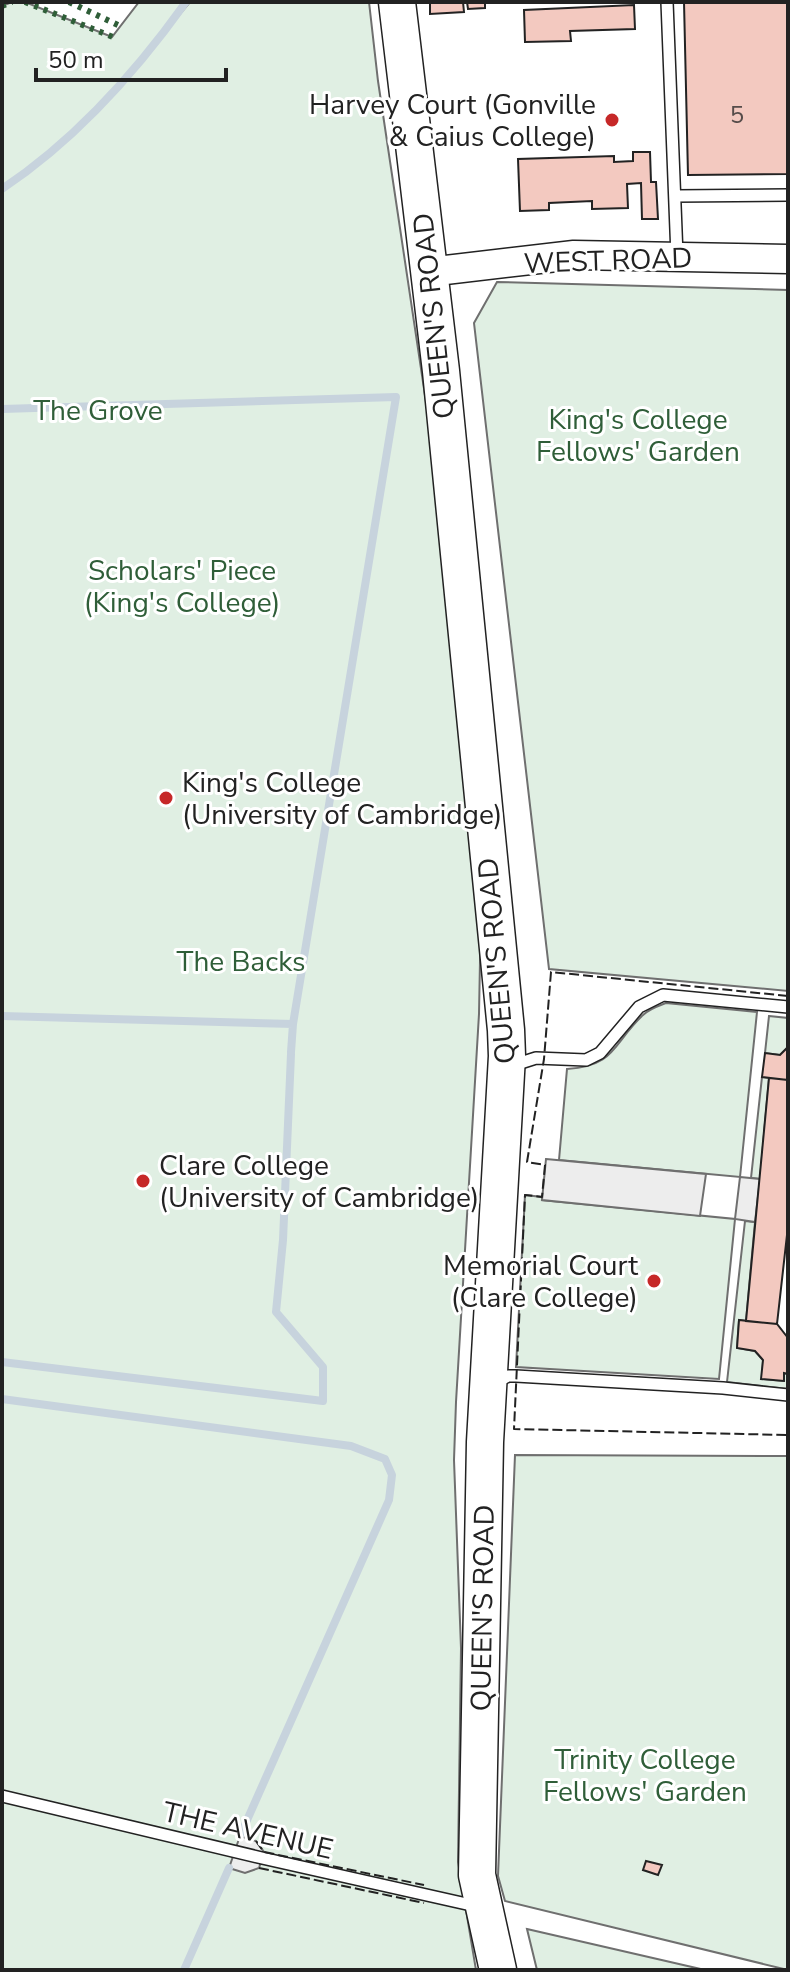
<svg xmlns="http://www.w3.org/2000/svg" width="790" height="1972" viewBox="0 0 790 1972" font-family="'Nunito Sans',sans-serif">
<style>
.green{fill:#e0efe3;stroke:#6f6f6f;stroke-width:2}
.parking{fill:#ededed;stroke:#6f6f6f;stroke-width:2}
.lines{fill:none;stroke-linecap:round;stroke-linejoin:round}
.stream{stroke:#c7d3dd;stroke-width:8}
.building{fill:#f3c9c0;stroke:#222;stroke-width:2}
.service-casing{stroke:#222;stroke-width:14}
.tertiary-casing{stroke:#222;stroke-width:31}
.primary-casing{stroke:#222;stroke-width:39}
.service{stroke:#fff;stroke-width:11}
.tertiary{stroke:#fff;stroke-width:28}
.primary{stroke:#fff;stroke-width:36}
.hedge{stroke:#2f5e38;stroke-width:6;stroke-dasharray:4 6;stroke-linecap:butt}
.fence{stroke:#222;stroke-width:2;stroke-dasharray:10 4;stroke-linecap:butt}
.poi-dot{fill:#c62828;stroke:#fff;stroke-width:3}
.labels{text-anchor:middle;stroke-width:6;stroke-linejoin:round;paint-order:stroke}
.number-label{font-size:24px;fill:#564c4a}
.poi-label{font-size:28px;fill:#222;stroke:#fff;text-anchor:end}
.street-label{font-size:28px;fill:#222;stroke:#fff}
.park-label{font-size:28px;fill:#2f5e38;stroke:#fff}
</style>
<rect width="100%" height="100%" fill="#fff"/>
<path class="green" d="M12 2H25L112 37 139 2H185L163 34 190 2H369L378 81 439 489 481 908 479 1014 456 1402 454 1460 461 1648 458 1862 476 1970H2V6Z
M497 282 788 290V991L549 969 474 323Z
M666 1003 757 1012 740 1177 559 1160 567 1069C616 1066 612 1044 643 1015 649 1009 658 1006 666 1003Z
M769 1016 788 1018V1047L780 1055 765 1053Z
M762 1077 769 1078 760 1179 751 1178Z
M525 1195 542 1197V1200L735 1219 719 1379 516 1367Z
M745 1221 755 1222 746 1321 739 1320 737 1348 755 1351 763 1360 762 1379 783 1381 784 1373 788 1374V1389L727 1382Z
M515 1455 788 1456V1970L505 1901 498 1876Z
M527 1929 705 1970H537Z"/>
<path class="parking" d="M546 1159 706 1174 700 1216 542 1200Z
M740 1177 760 1179 755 1222 735 1219Z
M240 1836 256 1841 264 1852 259 1868 245 1873 229 1868Z"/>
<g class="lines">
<path class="stream" d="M2 189C74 141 136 72 186 2
M2 409 396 397 293 1024 291 1052
M2 1016 293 1024
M2 1362 323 1401V1367L276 1312 283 1240 291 1054
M2 1399 351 1446 385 1459 392 1475 389 1500 240 1836
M184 1970 229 1868"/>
</g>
<path class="building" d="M430 2H463L464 12 430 14Z
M467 2H485V8L468 9Z
M684 2H788V174L688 175Z
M634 5 635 29 570 31 571 41 525 42 524 10Z
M633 152H650L651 182H656L658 219H642L641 183 627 184 628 208 592 209V201L549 203V210L520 211 518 159 614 156V162L633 161Z
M788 1047V1080L762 1077 765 1053 780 1055Z
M769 1078 788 1080V1226L777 1324 746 1321Z
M739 1320 777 1324 788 1338V1374L784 1373V1381L761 1379 763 1360 755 1351 737 1348Z
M646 1861 662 1865 658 1875 643 1870Z"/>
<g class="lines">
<defs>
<path id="service" d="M667 2 677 256
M676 196 788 195
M511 1066 536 1058 586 1060 600 1053 639 1007 663 995 788 1007
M495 1383 508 1376H516L723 1388 788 1395
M2 1796 262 1858 480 1907"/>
<path id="tertiary" d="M428 272 574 255 788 259"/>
<path id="primary" d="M397 2 441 371 506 1030 507 1056 485 1442 477 1875 498 1970"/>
</defs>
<use href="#service" class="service-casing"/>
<use href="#tertiary" class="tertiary-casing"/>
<use href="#primary" class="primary-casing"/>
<use href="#service" class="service"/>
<use href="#tertiary" class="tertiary"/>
<use href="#primary" class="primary"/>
<path class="hedge" d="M25 2 113 37
M69 2 120 26
M2 6 12 2"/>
<path class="fence" d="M788 996 551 972 544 1059 527 1162 545 1165 542 1197 525 1195 514 1429 788 1435
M256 1841 264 1852 424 1885
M259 1868 424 1903"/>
</g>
<g class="poi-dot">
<circle cx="612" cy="120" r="8"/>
<circle cx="166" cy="798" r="8"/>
<circle cx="143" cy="1181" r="8"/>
<circle cx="654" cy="1281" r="8"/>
</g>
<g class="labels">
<g class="number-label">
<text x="737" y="123">5</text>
</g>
<g class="poi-label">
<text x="596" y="114">Harvey Court (Gonville<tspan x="596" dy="32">&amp; Caius College)</tspan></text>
<text x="182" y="792" text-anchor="start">King's College<tspan x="182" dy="32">(University of Cambridge)</tspan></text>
<text x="159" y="1175" text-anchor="start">Clare College<tspan x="159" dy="32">(University of Cambridge)</tspan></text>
<text x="638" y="1275">Memorial Court<tspan x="638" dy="32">(Clare College)</tspan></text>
</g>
<g class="street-label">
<text transform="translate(608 260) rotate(-2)" y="10">WEST ROAD</text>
<text transform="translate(433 316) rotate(-96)" y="10">QUEEN'S ROAD</text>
<text transform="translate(496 961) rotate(-95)" y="10">QUEEN'S ROAD</text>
<text transform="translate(482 1608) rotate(-89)" y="10">QUEEN'S ROAD</text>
<text transform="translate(248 1830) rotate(13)" y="10">THE AVENUE</text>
</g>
<g class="park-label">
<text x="98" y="420">The Grove</text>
<text x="638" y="429">King's College<tspan x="638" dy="32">Fellows' Garden</tspan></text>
<text x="182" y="580">Scholars' Piece<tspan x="182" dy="32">(King's College)</tspan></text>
<text x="241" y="971">The Backs</text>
<text x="645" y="1769">Trinity College<tspan x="645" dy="32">Fellows' Garden</tspan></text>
</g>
</g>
<rect width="790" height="1972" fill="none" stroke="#222222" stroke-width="8"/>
<path d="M36 68v12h190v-12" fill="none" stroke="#222222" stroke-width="4"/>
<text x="48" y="68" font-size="24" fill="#222222" stroke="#ffffff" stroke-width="6" paint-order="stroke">50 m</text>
</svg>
